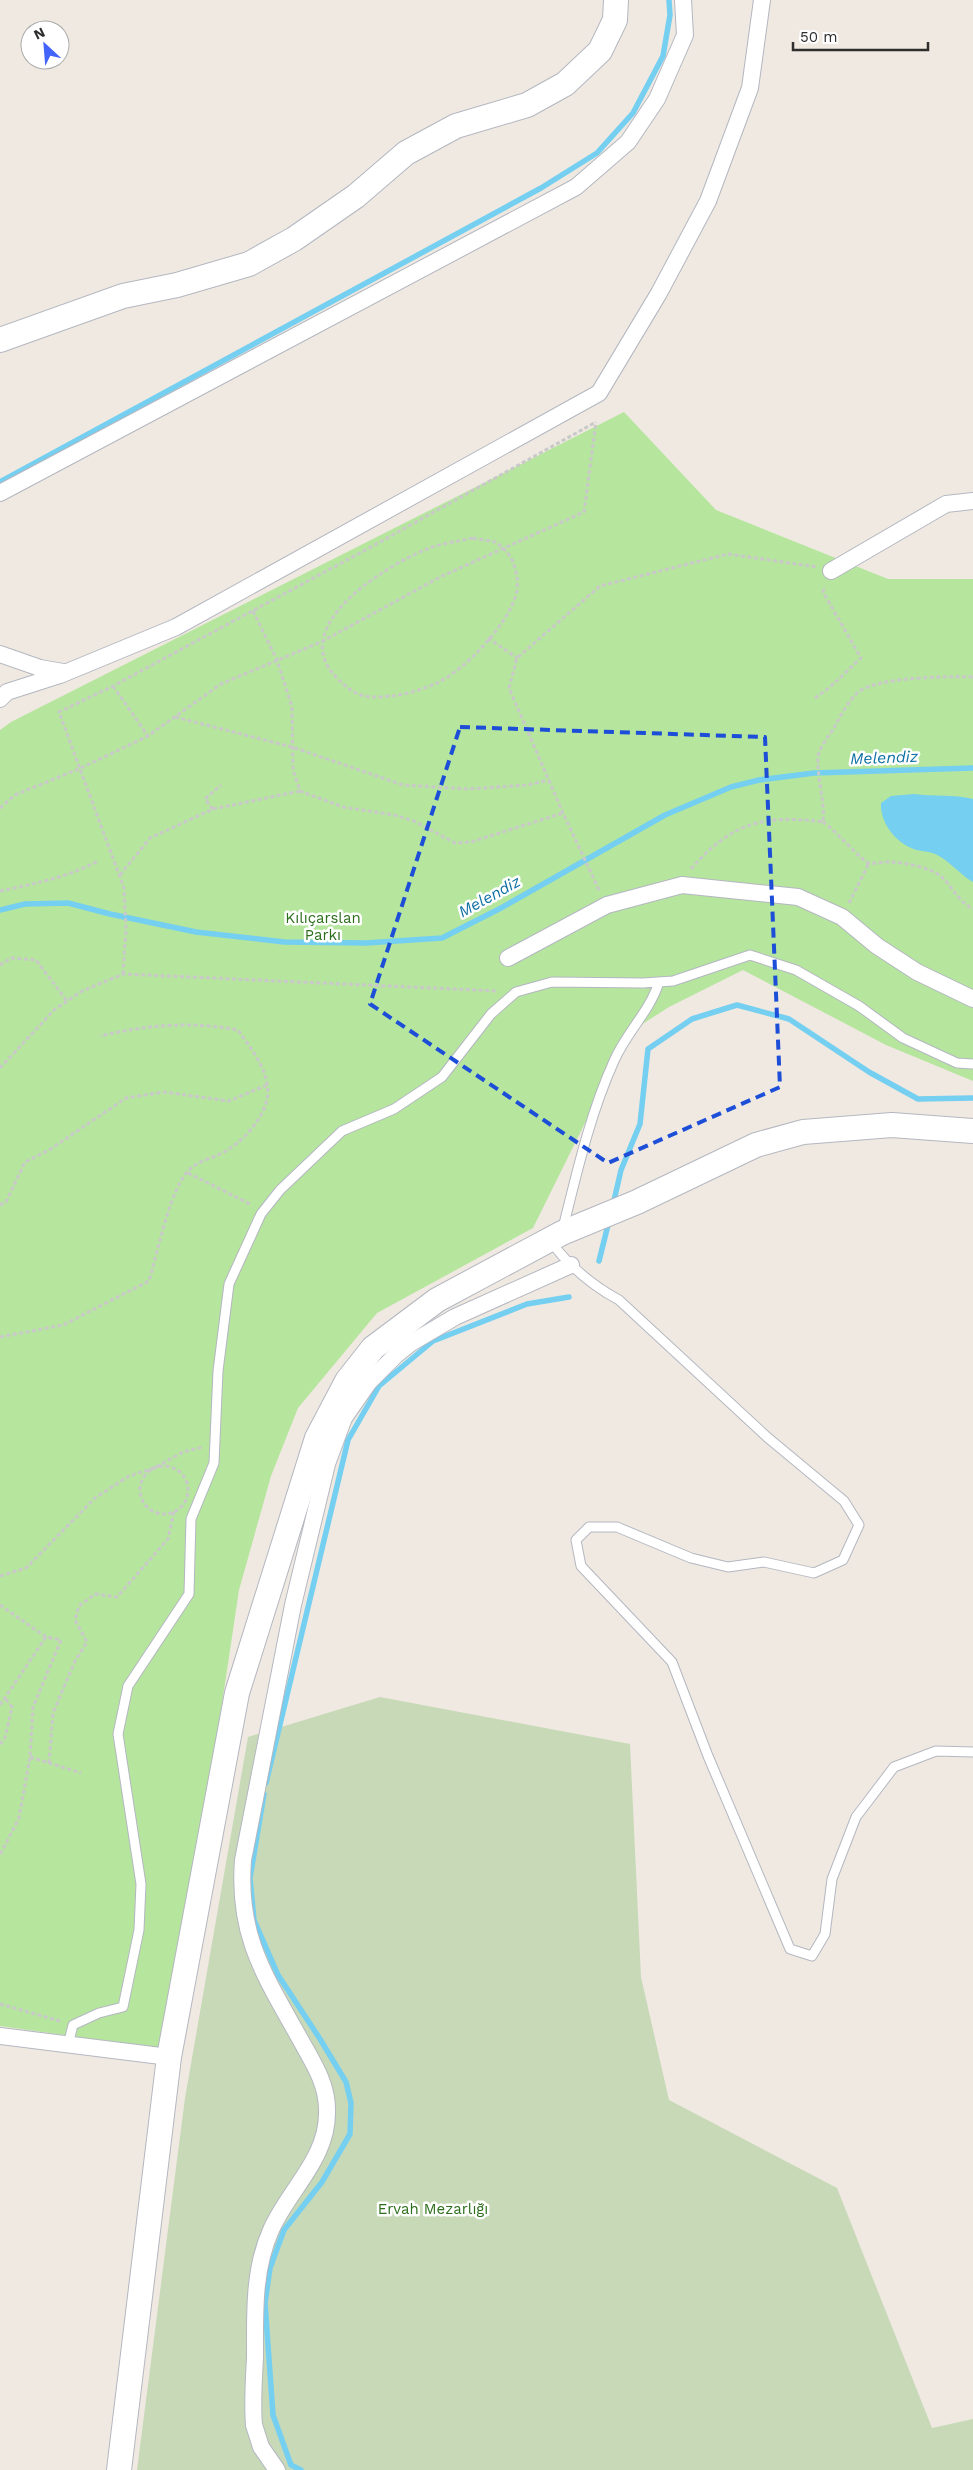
<svg xmlns="http://www.w3.org/2000/svg" width="973" height="2470" viewBox="0 0 973 2470" font-family="'Work Sans',sans-serif">
<style>
.green{fill:#b6e59e}
.cemetery{fill:#c8d9b8}
.water{fill:#75cff0}
.lines{fill:none;stroke-linecap:round;stroke-linejoin:round}
.stream{stroke:#75cff0;stroke-width:5.5}
.service-casing{stroke:#b4b7c1;stroke-width:11}
.minor-casing{stroke:#b4b7c1;stroke-width:18}
.secondary-casing{stroke:#b4b7c1;stroke-width:26}
.path{stroke:#c9c9c9;stroke-width:3;stroke-dasharray:4 2.5;stroke-linecap:butt}
.service{stroke:#fff;stroke-width:9}
.minor{stroke:#fff;stroke-width:16}
.secondary{stroke:#fff;stroke-width:24}
.marked{fill:none;stroke:#1d4ed8;stroke-width:4;stroke-dasharray:10 6;stroke-linejoin:round}
.labels{text-anchor:middle;stroke-width:5;stroke-linejoin:round;paint-order:stroke}
.park-label{font-size:15px;fill:#2c6e1b;stroke:#fff}
.water-label{font-size:16px;font-style:italic;fill:#0d6fa3;stroke:#fff}
</style>
<rect width="100%" height="100%" fill="#efe9e1"/>
<path class="green" d="M624 412 716 510 888 579H973V1081L886 1045 743 970 669 1007 630 1032 533 1228 377 1313 298 1408 271 1476 239 1590 170 2050 0 2026V730L11 722Z"/>
<path class="cemetery" d="M380 1697 630 1744 641 1977 669 2100 837 2188 932 2428 973 2419V2470H137L185 2098 248 1737Z"/>
<path class="water" d="M914 794C933 797 954 794 973 799V882C961 875 951 863 939 856 929 850 917 852 909 847 893 839 880 821 881 803L891 796Z"/>
<g class="lines">
<path class="stream" d="M0 482 541 188 597 153 633 113 663 56 670 15 669 0
M0 910 25 904 68 903 110 914 196 932 284 942 366 943 442 938 501 908 665 815 731 787 759 780 814 773 973 768
M613 1205 621 1170 640 1124 648 1049 692 1019 737 1005 789 1019 869 1072 918 1099 973 1098
M599 1261 609 1221
M266 1783 348 1440 379 1386 433 1341 527 1304 569 1297
M264 1794 250 1878 254 1920 278 1975 320 2039 346 2082 351 2103 350 2134 322 2182 284 2230 270 2268 265 2303 273 2415 291 2465 301 2470"/>
<defs>
<path id="service" d="M563 1228C577 1172 590 1114 614 1061 626 1033 650 1011 659 982
M550 1241C570 1267 591 1285 619 1300L767 1437 844 1501 859 1525 843 1560 814 1573 764 1562 728 1567 691 1558 617 1527H589L576 1540 581 1566 672 1662 708 1756 790 1949 812 1956 825 1934 832 1879 856 1817 894 1767 936 1751 973 1752
M68 2045 73 2025 99 2013 123 2007 139 1930 141 1884 118 1734 128 1686 189 1594 191 1519 214 1463 218 1371 229 1284 261 1214 280 1190 342 1131 394 1109 442 1077 491 1014 516 992 552 982 643 983 673 981 750 955 796 970 859 1006 903 1038 957 1063 973 1064"/>
<path id="minor" d="M0 493 576 187 628 142 657 99 685 35 683 0
M831 571 946 504 973 501
M0 654 40 668 63 672
M0 699 7 692 60 675 176 627 599 393 659 293 708 201 750 88 762 0
M508 958 607 905 682 885 798 897 842 917 877 946 917 972 973 999
M0 2036 169 2057
M277 2470 261 2447 254 2425C252 2402 254 2379 255 2357 255 2314 253 2270 271 2230 289 2189 329 2158 327 2109 327 2083 312 2061 300 2039 265 1976 237 1936 243 1860L293 1605 327 1464 344 1418 369 1382 396 1355 411 1343 455 1317 571 1265"/>
<path id="secondary" d="M0 340 123 296 177 285 249 264 294 239 356 196 406 153 456 126 527 105 565 84 600 51 615 20 616 0
M119 2470 169 2057 237 1693 317 1438 347 1381 373 1348 437 1300 562 1233 637 1202 756 1145 803 1132 892 1125 973 1131"/>
</defs>
<use href="#service" class="service-casing"/>
<use href="#minor" class="minor-casing"/>
<use href="#secondary" class="secondary-casing"/>
<path class="path" d="M473 538C480 540 488 540 495 542 502 545 512 557 514 565 517 574 518 581 517 591 510 623 466 669 437 683 423 689 405 695 390 696 365 699 354 696 336 677 285 625 391 562 432 547 445 543 459 541 473 538Z
M253 611 277 660 292 707 293 770 300 791 343 807 394 815 414 821 455 843 471 842 563 813
M488 638 517 658
M113 686 148 736
M815 698 829 688 861 658 823 592 825 586
M175 717 292 747 403 785 468 789 528 785 548 780
M0 808 15 795 81 768 148 736 221 684 323 641 440 577 584 512 596 422
M213 809 205 799 221 785
M823 822C834 829 863 862 869 863 876 864 885 861 892 862 905 863 922 866 934 872 950 879 955 900 973 909
M691 869C731 823 763 814 823 822 825 800 817 780 818 758 818 749 829 736 834 728 840 716 848 702 857 693 874 677 949 676 973 677
M120 875 150 838 213 809 300 791
M599 890 563 813 509 688 517 658 600 586 728 554 817 567
M0 891C34 884 68 877 98 861
M849 903 869 863
M0 965 11 958 36 960 67 1001
M123 974 126 930 124 888 59 712 113 686 371 547 596 422
M0 1068 54 1010 82 991 123 974 498 991
M188 1173 252 1205
M0 1205 6 1202 25 1162 49 1150 126 1098 164 1092 229 1101 267 1085
M0 1337 63 1325 149 1281C158 1252 170 1186 191 1168 202 1159 218 1157 229 1149 248 1137 273 1108 267 1083 263 1063 250 1047 238 1030 191 1021 146 1025 100 1036
M140 1490a24 24 0 1 1 48 0a24 24 0 1 1-48 0Z
M0 1576 26 1568 95 1498 129 1476 154 1468 183 1452 203 1447
M0 1605 46 1637 61 1640 33 1707 30 1757 19 1818 0 1855
M0 1705 46 1637
M0 1744 5 1738 12 1707 5 1698
M30 1757 81 1773
M49 1763 53 1713 75 1661 87 1642 75 1620 79 1606 95 1594 117 1597 168 1539 174 1511
M0 2004 60 2021"/>
<use href="#service" class="service"/>
<use href="#minor" class="minor"/>
<use href="#secondary" class="secondary"/>
</g>
<path class="marked" d="M460 727 765 737 780 1087 608 1163 370 1004Z"/>
<g class="labels">
<g class="park-label">
<text x="323" y="923">Kılıçarslan<tspan x="323" dy="17">Parkı</tspan></text>
<text x="433" y="2214">Ervah Mezarlığı</text>
</g>
<g class="water-label">
<text transform="translate(884 757) rotate(-2)" y="6">Melendiz</text>
<text transform="translate(489 896) rotate(-29)" y="6">Melendiz</text>
</g>
</g>
<g transform="translate(45 45) rotate(334)"><circle r="24" fill="#ffffff" stroke="#ababab"/>
<path d="M0-4L9 19L0 12L-9 19Z" fill="#4264fb"/>
<text y="-8" font-size="14" font-weight="bold" text-anchor="middle" fill="#2e2e2e">N</text>
</g>
<path d="M793 42v8h135v-8" fill="none" stroke="#2e2e2e" stroke-width="2.5"/>
<text x="800" y="42" font-size="15" fill="#2e2e2e" stroke="#ffffff" stroke-width="4" paint-order="stroke">50 m</text>
</svg>
